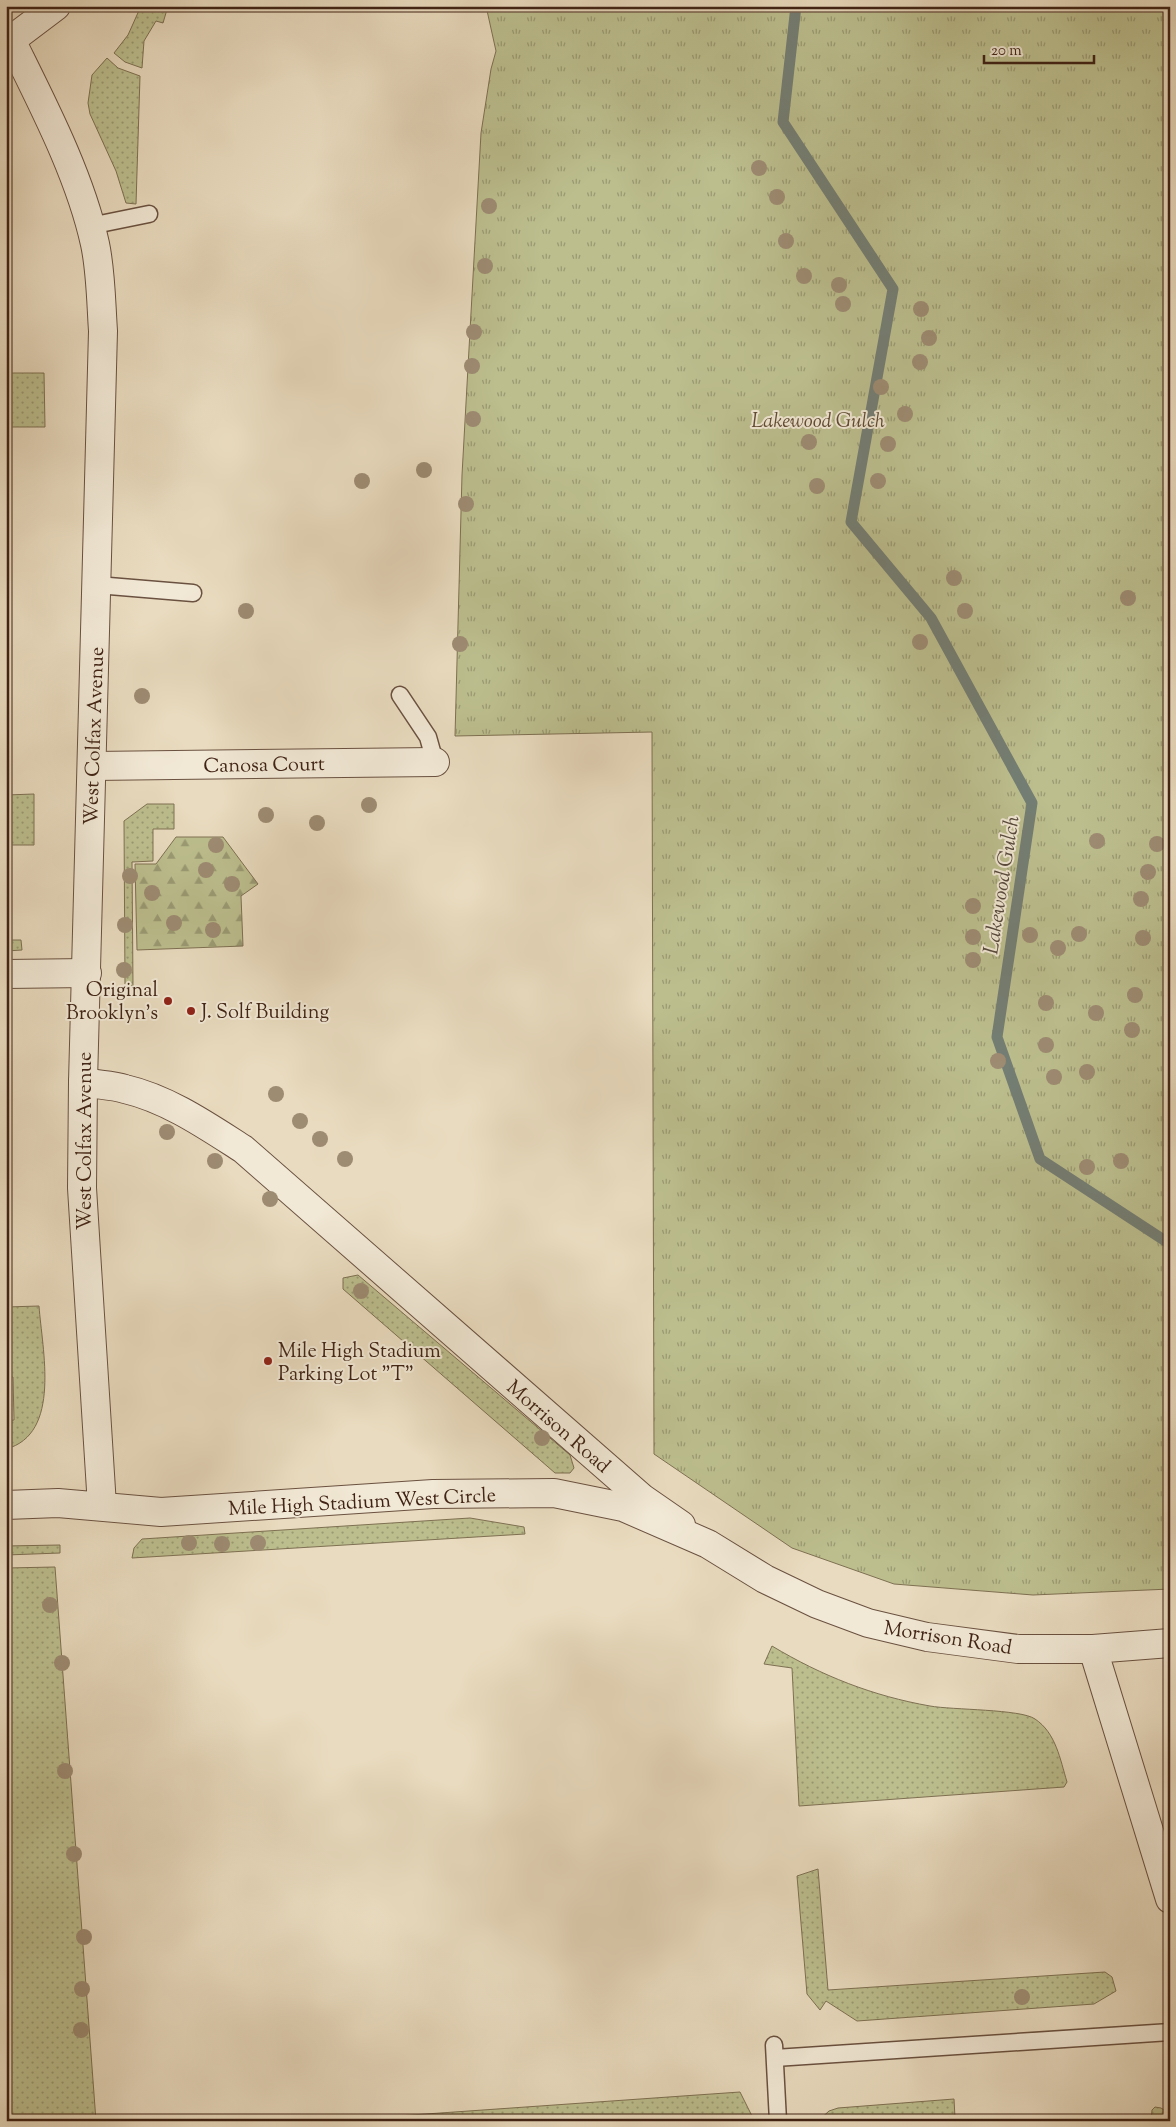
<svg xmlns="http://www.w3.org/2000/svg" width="1176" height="2127" viewBox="0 0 1176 2127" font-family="'Sorts Mill Goudy',serif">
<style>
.grass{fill:url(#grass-dots);stroke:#7e7052}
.forest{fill:url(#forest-firs);stroke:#7e7052}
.park{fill:url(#park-tufts);stroke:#7e7052}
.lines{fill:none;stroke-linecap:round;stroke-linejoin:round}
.stream{stroke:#747e74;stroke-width:11}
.service-casing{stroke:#6a5140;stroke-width:19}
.minor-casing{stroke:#6a5140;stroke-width:30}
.tertiary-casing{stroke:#6a5140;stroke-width:30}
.service{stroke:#f1e8d5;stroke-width:16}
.minor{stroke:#f1e8d5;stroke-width:28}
.tertiary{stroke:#f1e8d5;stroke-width:28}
.tram{stroke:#402315;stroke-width:1}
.tree{fill:#9d8b72}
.poi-dot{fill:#8f2418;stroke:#f1e8d5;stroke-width:2}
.labels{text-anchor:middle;stroke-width:4;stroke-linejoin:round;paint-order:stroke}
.park-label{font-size:20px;font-style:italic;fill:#5f4a33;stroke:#f1e8d5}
.street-label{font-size:20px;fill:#402315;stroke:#f1e8d5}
.poi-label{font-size:20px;fill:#402315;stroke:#f1e8d5;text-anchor:start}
.water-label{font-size:21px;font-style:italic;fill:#56493c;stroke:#f1e8d5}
</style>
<defs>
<pattern id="grass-dots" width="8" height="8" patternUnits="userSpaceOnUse" patternTransform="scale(1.25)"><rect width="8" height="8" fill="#bcbe8e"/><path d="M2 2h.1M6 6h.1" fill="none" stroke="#9a9a73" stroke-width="1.8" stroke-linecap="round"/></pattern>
<pattern id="forest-firs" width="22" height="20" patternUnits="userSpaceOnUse" patternTransform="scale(1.25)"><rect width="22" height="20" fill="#bcbe8e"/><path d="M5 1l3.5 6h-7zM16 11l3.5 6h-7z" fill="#9a9a73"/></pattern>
<pattern id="park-tufts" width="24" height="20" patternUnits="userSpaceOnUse" patternTransform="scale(1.25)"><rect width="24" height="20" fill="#bcbe8e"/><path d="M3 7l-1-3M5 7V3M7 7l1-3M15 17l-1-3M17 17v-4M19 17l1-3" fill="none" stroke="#9a9a73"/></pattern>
</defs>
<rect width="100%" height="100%" fill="#e9dbbf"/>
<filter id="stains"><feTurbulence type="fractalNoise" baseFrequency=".004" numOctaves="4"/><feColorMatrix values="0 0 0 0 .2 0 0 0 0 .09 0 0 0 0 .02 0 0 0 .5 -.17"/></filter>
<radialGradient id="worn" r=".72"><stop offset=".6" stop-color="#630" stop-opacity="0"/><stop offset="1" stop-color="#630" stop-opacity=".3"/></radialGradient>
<path class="grass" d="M141 6H168L163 23 156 21 144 41 142 68 125 62 114 53 128 35Z
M107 58 118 68 140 76 136 204 126 203 116 171 90 114 88 103 92 75Z
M6 373H44L45 427H6Z
M34 794V845H7L6 857V795Z
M147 804H174V829H153V861L132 862 133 986H125L124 821Z
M6 903 8 940H21L22 950 6 951Z
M358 1275 570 1455 574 1468 570 1473H555L343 1289V1278Z
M39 1306C42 1349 62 1434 6 1449V1421L14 1420 13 1377H6V1307Z
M470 1518 524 1527 525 1534 132 1558 134 1548 142 1539Z
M60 1545V1553L6 1555V1546Z
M55 1567 96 2121H6V1568Z
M772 1646C822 1676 873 1696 930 1706 952 1710 1021 1709 1035 1719 1056 1733 1060 1759 1067 1782L1064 1787 799 1806 792 1668 764 1664Z
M818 1869 828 1990 1105 1972 1112 1977 1116 1991 1094 2004 857 2021 826 2001 820 2010 807 1994 797 1876Z
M740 2092 752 2116V2121H326Z
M954 2099 955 2118 911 2121H818L829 2111 838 2108Z
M1155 2107 1161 2108 1170 2114V2121H1151L1152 2110Z"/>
<path class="forest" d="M176 837H223L258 884 241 896 243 946 137 950 135 864H156Z"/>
<path class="park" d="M486 6H1170V1589L1033 1595 894 1584 792 1548 654 1454 652 732 455 736 462 475 481 133 491 69 496 51Z"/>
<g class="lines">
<path class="stream" d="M796 6 783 122 893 289 851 522 931 618 1032 803 997 1037 1040 1159 1170 1244"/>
<defs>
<path id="service" d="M90 226 149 214
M97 585 193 593
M400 695 428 737 435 762
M774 2045 778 2121
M775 2058 1170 2032"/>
<path id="minor" d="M93 766 435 762
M6 974 87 973
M83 1082C97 1085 112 1085 125 1089 168 1099 207 1126 243 1149L642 1498 681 1525"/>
<path id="tertiary" d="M6 36 11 40C42 103 80 175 95 244 101 272 101 302 103 331L83 1082 82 1188 102 1506
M11 40 56 6
M6 1505 58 1503 161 1512 433 1494 554 1493 623 1507 708 1544 765 1579 817 1604 868 1623 927 1637 1018 1649H1093L1170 1643
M1093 1649 1170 1899"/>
</defs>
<use href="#service" class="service-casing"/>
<use href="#minor" class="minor-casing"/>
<use href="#tertiary" class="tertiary-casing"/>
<use href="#service" class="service"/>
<use href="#minor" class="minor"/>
<use href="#tertiary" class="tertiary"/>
<path class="tram" d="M1168 6 1170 56"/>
</g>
<g class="tree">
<circle cx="759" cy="168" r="8"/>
<circle cx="777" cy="197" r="8"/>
<circle cx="489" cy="206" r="8"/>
<circle cx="786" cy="241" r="8"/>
<circle cx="485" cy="266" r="8"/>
<circle cx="804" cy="276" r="8"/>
<circle cx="839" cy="285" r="8"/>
<circle cx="843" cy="304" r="8"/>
<circle cx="921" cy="309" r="8"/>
<circle cx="474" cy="332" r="8"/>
<circle cx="929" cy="338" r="8"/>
<circle cx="920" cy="362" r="8"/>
<circle cx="472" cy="366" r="8"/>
<circle cx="881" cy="387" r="8"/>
<circle cx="905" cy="414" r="8"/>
<circle cx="473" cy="419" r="8"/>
<circle cx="809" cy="442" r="8"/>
<circle cx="888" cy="444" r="8"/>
<circle cx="424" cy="470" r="8"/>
<circle cx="362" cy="481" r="8"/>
<circle cx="878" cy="481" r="8"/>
<circle cx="817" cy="486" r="8"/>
<circle cx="466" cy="504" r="8"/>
<circle cx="954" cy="578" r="8"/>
<circle cx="1128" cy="598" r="8"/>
<circle cx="246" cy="611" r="8"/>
<circle cx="965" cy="611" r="8"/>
<circle cx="920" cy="642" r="8"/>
<circle cx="460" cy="644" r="8"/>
<circle cx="142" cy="696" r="8"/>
<circle cx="369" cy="805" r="8"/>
<circle cx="266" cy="815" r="8"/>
<circle cx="317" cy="823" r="8"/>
<circle cx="1097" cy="841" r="8"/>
<circle cx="1157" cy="844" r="8"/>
<circle cx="216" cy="845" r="8"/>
<circle cx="206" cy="870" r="8"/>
<circle cx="1148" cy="872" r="8"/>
<circle cx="130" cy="876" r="8"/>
<circle cx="232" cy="884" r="8"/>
<circle cx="152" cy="893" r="8"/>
<circle cx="1141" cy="899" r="8"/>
<circle cx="973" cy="906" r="8"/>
<circle cx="174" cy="923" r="8"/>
<circle cx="125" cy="925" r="8"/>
<circle cx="213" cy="930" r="8"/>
<circle cx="1079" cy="934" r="8"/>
<circle cx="1030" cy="935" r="8"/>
<circle cx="973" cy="937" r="8"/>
<circle cx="1143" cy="938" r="8"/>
<circle cx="1058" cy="948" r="8"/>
<circle cx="973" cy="960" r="8"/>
<circle cx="124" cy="970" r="8"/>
<circle cx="1135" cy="995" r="8"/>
<circle cx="1046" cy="1003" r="8"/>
<circle cx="1096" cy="1013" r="8"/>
<circle cx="1132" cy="1030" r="8"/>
<circle cx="1046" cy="1045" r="8"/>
<circle cx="998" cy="1061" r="8"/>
<circle cx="1087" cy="1072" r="8"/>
<circle cx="1054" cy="1077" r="8"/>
<circle cx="276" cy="1094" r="8"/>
<circle cx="300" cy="1121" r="8"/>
<circle cx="167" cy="1132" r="8"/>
<circle cx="320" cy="1139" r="8"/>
<circle cx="345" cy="1159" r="8"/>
<circle cx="215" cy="1161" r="8"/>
<circle cx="1121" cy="1161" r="8"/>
<circle cx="1087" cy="1167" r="8"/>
<circle cx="270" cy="1199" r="8"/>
<circle cx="361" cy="1291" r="8"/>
<circle cx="542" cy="1438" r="8"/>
<circle cx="189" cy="1543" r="8"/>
<circle cx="258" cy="1543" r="8"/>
<circle cx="222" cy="1544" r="8"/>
<circle cx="50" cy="1605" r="8"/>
<circle cx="62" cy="1663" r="8"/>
<circle cx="65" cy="1771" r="8"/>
<circle cx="74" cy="1854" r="8"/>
<circle cx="84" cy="1937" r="8"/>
<circle cx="82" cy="1989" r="8"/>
<circle cx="1022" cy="1997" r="8"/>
<circle cx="81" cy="2030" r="8"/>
</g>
<g class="poi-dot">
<circle cx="168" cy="1001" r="5"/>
<circle cx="191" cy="1011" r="5"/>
<circle cx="268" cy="1361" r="5"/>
</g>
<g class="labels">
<g class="park-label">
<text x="818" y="427">Lakewood Gulch</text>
</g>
<g class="street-label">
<text transform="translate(93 736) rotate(-88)" y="7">West Colfax Avenue</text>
<text transform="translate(264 764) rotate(-1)" y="7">Canosa Court</text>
<text transform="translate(84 1141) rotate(-90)" y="7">West Colfax Avenue</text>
<text transform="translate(559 1426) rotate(41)" y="7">Morrison Road</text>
<text transform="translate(362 1501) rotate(-3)" y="7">Mile High Stadium West Circle</text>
<text transform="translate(948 1637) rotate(9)" y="7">Morrison Road</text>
</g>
<g class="poi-label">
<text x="158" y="996" text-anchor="end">Original<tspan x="158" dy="23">Brooklyn's</tspan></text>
<text x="201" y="1018">J. Solf Building</text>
<text x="278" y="1357">Mile High Stadium<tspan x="278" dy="23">Parking Lot "T"</tspan></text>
</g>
<g class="water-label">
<text transform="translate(1001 885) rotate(-81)" y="7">Lakewood Gulch</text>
</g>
</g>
<rect width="1176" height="2127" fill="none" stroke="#e9dbbf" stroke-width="25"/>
<rect x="8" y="8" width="1161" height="2112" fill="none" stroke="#402315" stroke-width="2.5"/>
<rect x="12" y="12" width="1151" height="2102" fill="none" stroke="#402315"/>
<path d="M984 55v8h110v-8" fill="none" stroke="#402315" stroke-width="2.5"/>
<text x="991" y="55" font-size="15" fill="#402315" stroke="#f1e8d5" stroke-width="4" paint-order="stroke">20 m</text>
<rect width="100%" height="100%" filter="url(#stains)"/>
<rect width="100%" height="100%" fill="url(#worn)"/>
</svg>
